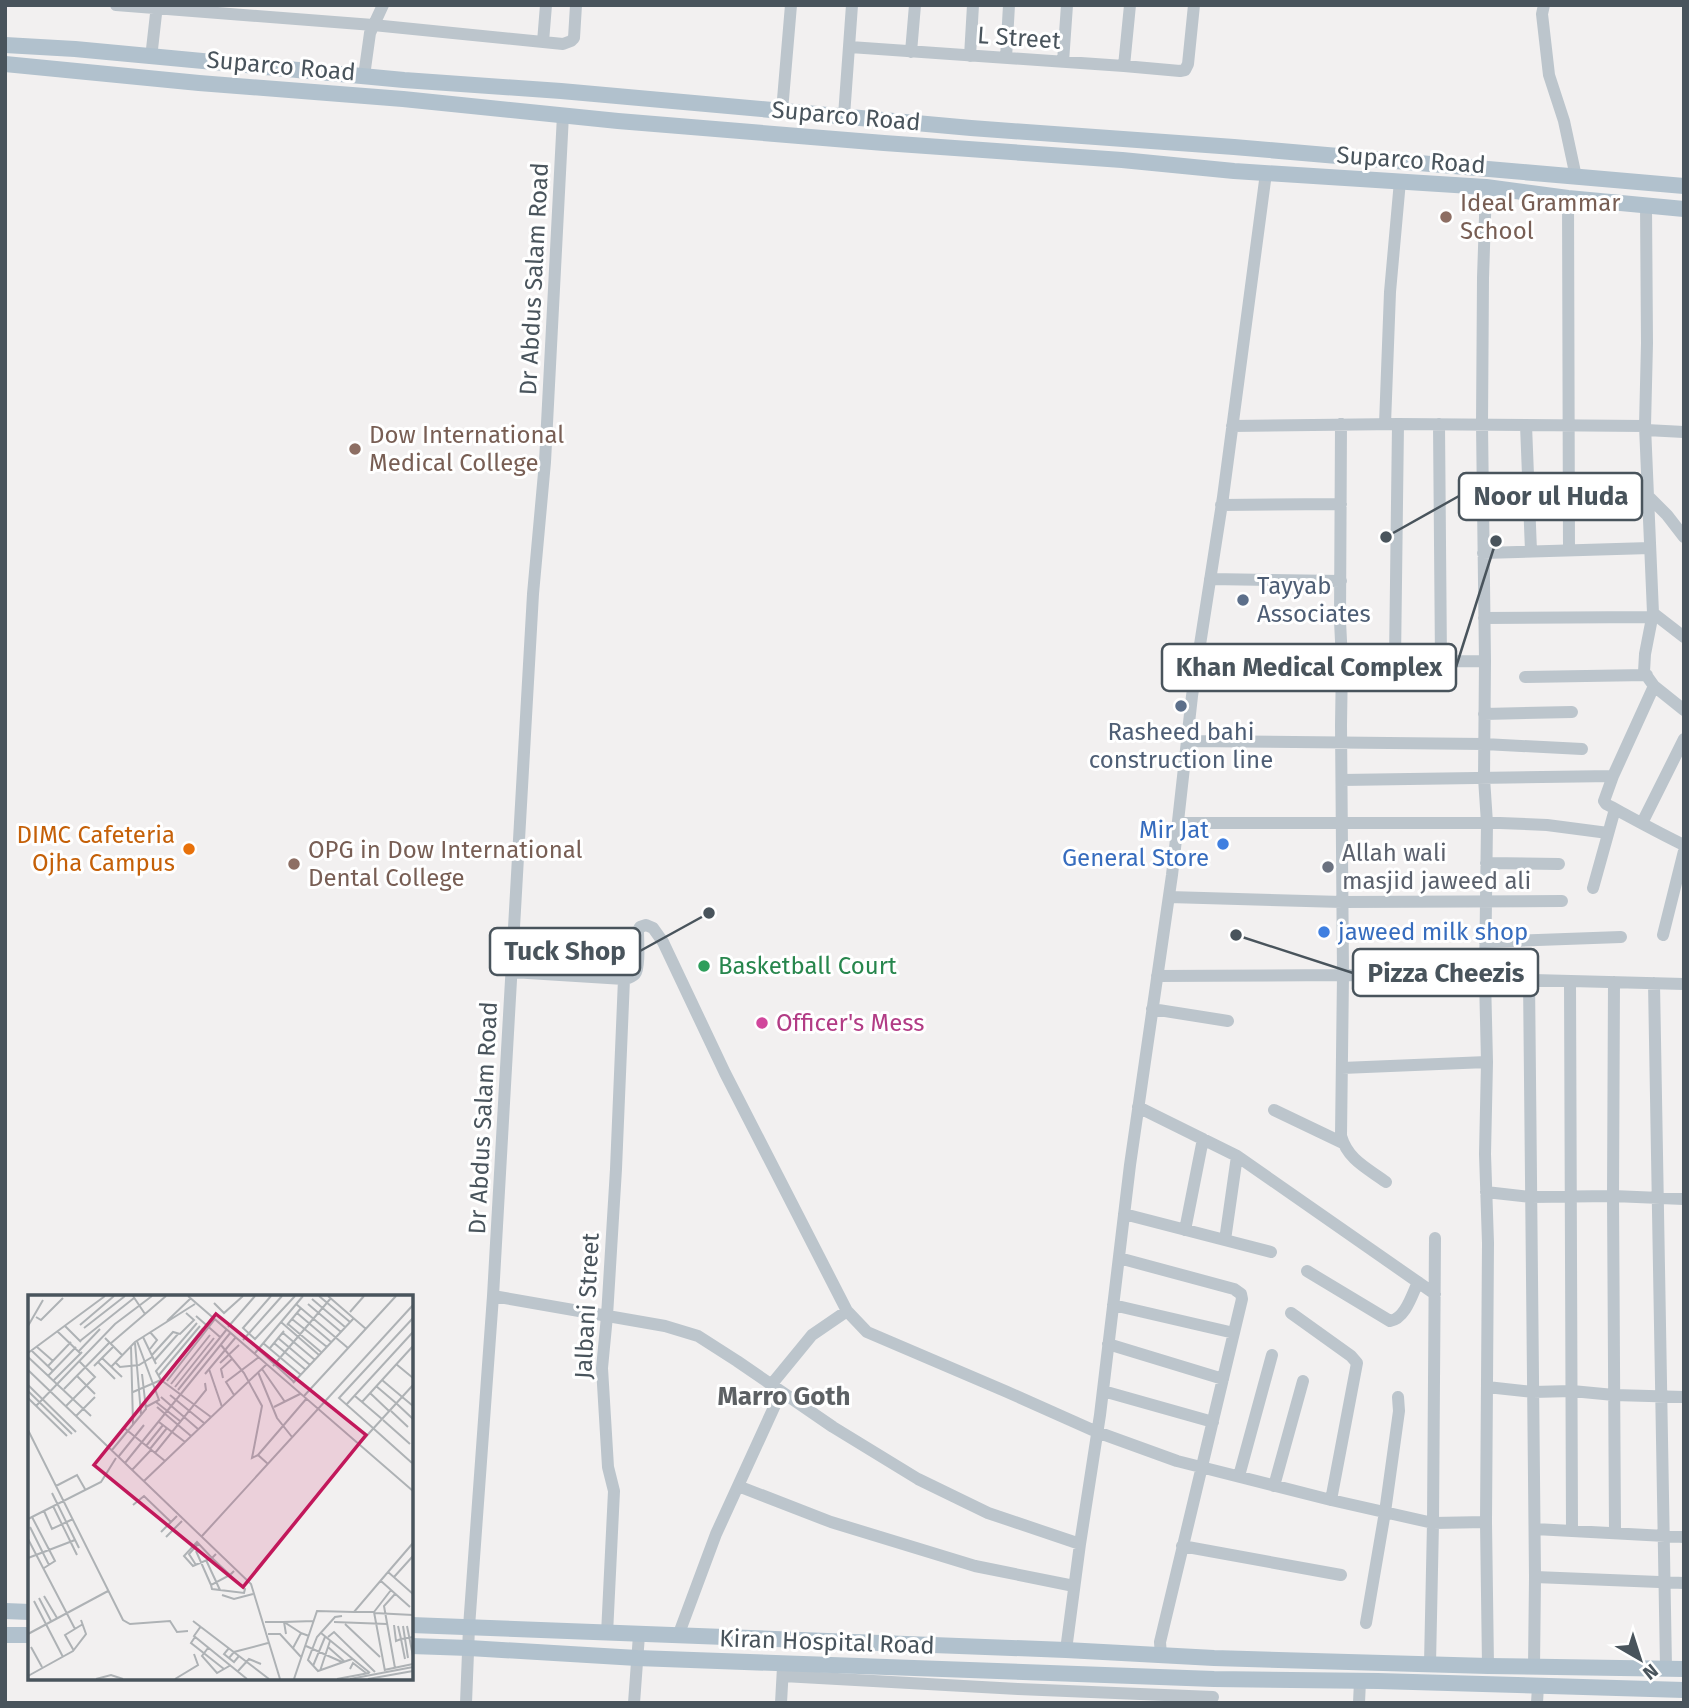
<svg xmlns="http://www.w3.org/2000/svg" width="1689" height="1708" viewBox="0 0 1689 1708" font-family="'Fira Sans',sans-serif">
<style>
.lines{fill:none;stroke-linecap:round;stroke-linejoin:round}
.minor{stroke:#bcc5cc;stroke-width:12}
.major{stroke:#b1c1cd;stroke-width:16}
.education-dot{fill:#8d6e63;stroke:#fff;stroke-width:2.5}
.service-dot{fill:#5c6f8a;stroke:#fff;stroke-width:2.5}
.shop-dot{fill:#3f7fe0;stroke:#fff;stroke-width:2.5}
.food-dot{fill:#e8710a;stroke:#fff;stroke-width:2.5}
.worship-dot{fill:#6b7280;stroke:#fff;stroke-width:2.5}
.leisure-dot{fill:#2e9e5b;stroke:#fff;stroke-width:2.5}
.hotel-dot{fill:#d1479c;stroke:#fff;stroke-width:2.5}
.labels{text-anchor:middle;stroke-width:6;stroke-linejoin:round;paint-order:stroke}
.street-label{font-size:24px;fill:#49545c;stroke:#fff}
.education-label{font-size:24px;fill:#785e54;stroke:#fff;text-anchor:start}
.service-label{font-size:24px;fill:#4e5e75;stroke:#fff;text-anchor:start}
.shop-label{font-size:24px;fill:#366cbe;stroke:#fff;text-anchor:end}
.food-label{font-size:24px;fill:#c56008;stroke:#fff;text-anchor:end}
.worship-label{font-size:24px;fill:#5b616d;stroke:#fff;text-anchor:start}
.leisure-label{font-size:24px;fill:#27864d;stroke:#fff;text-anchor:start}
.hotel-label{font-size:24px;fill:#b23c85;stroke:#fff;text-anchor:start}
.neighbourhood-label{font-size:26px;font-weight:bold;fill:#5d6164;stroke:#fff}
.inset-road{fill:none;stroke:#aeb2b5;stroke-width:2}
.view{fill:#c2185b;fill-opacity:0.15;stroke:#c2185b;stroke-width:3.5}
.inset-edge{fill:none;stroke:#49545c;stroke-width:3.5}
.leader{fill:none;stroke:#49545c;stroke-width:2.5}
.callout-dot{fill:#49545c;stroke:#fff;stroke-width:2.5}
.callout{fill:#fff;stroke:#49545c;stroke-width:2.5}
.callout-label{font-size:26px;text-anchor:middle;font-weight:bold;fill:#49545c}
</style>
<rect width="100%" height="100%" fill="#f2f0f0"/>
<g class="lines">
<path class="minor" d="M116 5 373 25 563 44 571 41 574 38 576 5
M1544 5 1542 14 1549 75 1564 121 1576 177
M543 42 546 5
M850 47 1124 66 1180 71 1185 70 1188 64 1194 5
M911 52 915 5
M970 56 973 5
M151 58 157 5
M1006 58 1009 5
M1063 62 1067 5
M1124 66 1130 5
M364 76 370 33 383 5
M782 111 791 5
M844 116 852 5
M1486 187 1483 278 1482 424 1485 661 1484 778 1487 823 1485 978 1487 1062 1485 1154 1488 1243 1486 1522 1488 1666
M1568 198 1569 550
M1646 205 1647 343 1645 426 1653 613 1645 654 1644 672 1654 686 1684 710
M1341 424 1340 621 1342 661 1341 725 1343 975 1341 1136C1348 1160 1367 1168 1386 1182
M1385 424 1390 292 1400 181
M1439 424 1441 661
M1526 425 1531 551
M1232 426 1398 424 1645 426
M1646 430 1684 432
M1648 496 1667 515 1684 537
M1221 505 1341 504
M1483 553 1650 548
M1210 579 1341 581
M1653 613 1684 637
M1484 618 1652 617
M1395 661 1398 424
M1197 663 1485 661
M1525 677 1647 675
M1654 686 1613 776 1604 801 1606 804C1632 818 1657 832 1684 845
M1484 714 1572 712
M1187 741 1484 744 1582 749
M1342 780 1613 776
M1178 823H1500L1547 825 1608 833
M1642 823 1684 739
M1486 863 1559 864
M1593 888 1615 809
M1169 897 1342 902 1562 901
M1663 935 1684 851
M1485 942 1621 937
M512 972 624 979C628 978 631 978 635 974 640 968 638 940 638 931L640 927 646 925 653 928 663 942 725 1073 847 1311 867 1332 1005 1391 1097 1432 1177 1461 1331 1500 1433 1523 1486 1522
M1157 976 1343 975 1684 984
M1529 979 1535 1577 1534 1667
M1570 981 1572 1530
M1614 982 1613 1196 1615 1532
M1654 983 1666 1667
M1152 1009 1228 1021
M1342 1068 1487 1062
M1138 1107 1237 1156 1435 1294
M1274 1110 1343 1143
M1486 1192 1531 1197 1613 1196 1684 1199
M1124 1214 1271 1252
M1185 1230 1203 1139
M1225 1240 1237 1156
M1119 1258 1234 1289 1241 1294 1242 1299 1160 1642 1161 1656
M1307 1271 1390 1321C1405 1319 1412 1295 1418 1282
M493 1296 665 1326 698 1336 737 1361 833 1427 918 1479 988 1513 1080 1544
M1113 1305 1234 1333
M1291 1313 1351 1356 1357 1363 1331 1500
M1108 1344 1223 1379
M771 1385 812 1335 847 1311
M1487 1387 1533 1392 1572 1391 1614 1395 1684 1397
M1103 1391 1213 1422
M1239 1476 1272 1355
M738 1486 831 1522 975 1566 1074 1586
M1274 1486 1303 1381
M1535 1529 1684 1537
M1182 1546 1341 1575
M1535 1577 1684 1583
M1366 1623 1385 1512 1399 1411 1398 1397
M607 1634 614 1491 608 1467 602 1368 607 1316 616 1169 624 979
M678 1636 716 1534 781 1392
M1066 1650 1080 1544 1100 1415 1130 1165 1172 875 1192 696 1223 497 1266 173
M1430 1664 1433 1523 1435 1238
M783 1676 1018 1689 1213 1697
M466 1703 469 1627 493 1296 533 594 545 462 563 115
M634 1703 639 1635
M781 1703 783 1667
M1359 1703 1360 1681
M1537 1703 1538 1686"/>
<path class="major" d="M5 45 75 49 404 80 561 91 971 128 1234 147 1684 186
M5 64 199 83 403 99 618 121 884 143 1122 160 1234 171 1486 187 1568 198 1684 209
M5 1611 30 1612
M411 1625 1066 1650 1214 1658 1488 1666 1684 1669
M5 1635H30
M411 1646 469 1648 637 1658 1214 1679 1378 1681 1684 1690"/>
</g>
<g class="education-dot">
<circle cx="1446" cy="217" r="7"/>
<circle cx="355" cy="449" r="7"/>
<circle cx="294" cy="864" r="7"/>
</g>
<g class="service-dot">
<circle cx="1243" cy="600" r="7"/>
<circle cx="1181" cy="706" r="7"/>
</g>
<g class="shop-dot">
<circle cx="1223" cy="844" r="7"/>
<circle cx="1324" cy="932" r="7"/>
</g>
<circle class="food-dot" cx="189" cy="849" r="7"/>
<circle class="worship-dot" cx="1328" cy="867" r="7"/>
<circle class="leisure-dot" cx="704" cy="966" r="7"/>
<circle class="hotel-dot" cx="762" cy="1023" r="7"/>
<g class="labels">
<g class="street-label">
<text transform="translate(1019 38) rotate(4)" y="8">L Street</text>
<text transform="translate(281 66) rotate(5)" y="8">Suparco Road</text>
<text transform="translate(846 116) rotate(5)" y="8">Suparco Road</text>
<text transform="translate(1411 160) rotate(4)" y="8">Suparco Road</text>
<text transform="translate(534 279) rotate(-87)" y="8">Dr Abdus Salam Road</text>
<text transform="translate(483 1118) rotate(-87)" y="8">Dr Abdus Salam Road</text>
<text transform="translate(587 1306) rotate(-87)" y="8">Jalbani Street</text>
<text transform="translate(827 1642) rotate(2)" y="8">Kiran Hospital Road</text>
</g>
<g class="education-label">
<text x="1460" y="211">Ideal Grammar<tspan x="1460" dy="28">School</tspan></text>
<text x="369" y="443">Dow International<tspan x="369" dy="28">Medical College</tspan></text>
<text x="308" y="858">OPG in Dow International<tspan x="308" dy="28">Dental College</tspan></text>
</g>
<g class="service-label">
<text x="1257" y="594">Tayyab<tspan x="1257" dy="28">Associates</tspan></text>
<text x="1181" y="740" text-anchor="middle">Rasheed bahi<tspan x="1181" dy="28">construction line</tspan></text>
</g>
<g class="shop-label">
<text x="1209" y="838">Mir Jat<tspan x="1209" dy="28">General Store</tspan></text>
<text x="1338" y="940" text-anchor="start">jaweed milk shop</text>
</g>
<g class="food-label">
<text x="175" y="843">DIMC Cafeteria<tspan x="175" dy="28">Ojha Campus</tspan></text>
</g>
<g class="worship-label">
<text x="1342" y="861">Allah wali<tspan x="1342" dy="28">masjid jaweed ali</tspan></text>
</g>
<g class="leisure-label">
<text x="718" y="974">Basketball Court</text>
</g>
<g class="hotel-label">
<text x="776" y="1031">Officer's Mess</text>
</g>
<g class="neighbourhood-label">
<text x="784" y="1405">Marro Goth</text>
</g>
</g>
<g transform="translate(28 1295)">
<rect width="385" height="385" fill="#f2f0f0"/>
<path class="inset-road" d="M105 1 117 19M160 1 385 196M243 1 215 33 227 44 267 1M291 1 322 27M300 1 338 34M284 4 317 32M186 8 196 18 215 1M268 9 320 53M280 9 313 37M322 17 336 1M269 18 303 47M168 21 192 42M8 22 13 25 35 3M264 24 299 52M139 26 163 3M253 27 291 60M260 29 293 57M52 30 86 1M259 30 273 13M0 31 15 5M37 31 53 47M200 32 227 1M56 33 97 1M29 36 53 59M255 38 287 65M115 42 128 69M77 43 94 60M250 43 282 70M215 45 254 1M52 46 106 3M109 46 131 105 118 112M107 48 113 119M235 48 273 80M246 48 278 75M82 49 138 1M193 50 216 78 234 111 224 163 230 160 240 169M103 51 105 129M9 52 25 66M242 53 256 36M122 54 129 45 122 37M230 54 266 87M4 56 25 76M50 57 72 34M0 58 77 1M227 58 275 1M124 60 145 37 152 39 166 25 158 18M0 62 63 121M74 63 94 82M126 66 150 39M70 67 87 84M87 67 92 72 111 70 124 62M192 68 211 50M368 69 385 83M20 71 43 47M66 71 85 52M245 71 303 3M83 72 107 47 167 9M181 74 194 112M234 74 257 107M0 75 223 289 252 384M230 77 249 123 264 142M177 79 208 42M131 80 172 31M20 81 48 52M49 81 67 99M136 83 175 33M195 83 193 74 205 63M26 85 54 57M133 85 183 122M354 85 385 111M139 86 187 24M265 88 326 23M143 89 182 40M0 90 48 137M348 91 368 108M147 92 186 43M36 94 81 48M150 95 199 34M0 96 44 139M105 97 133 85 128 76 169 28M342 98 361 116M142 100 176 128M206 100 198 87 231 62M276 101 368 1M327 101 354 124M133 102 170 134M0 103 39 141M128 107 152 126M334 107 385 51M369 109 385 124M318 110 385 37M8 111 87 29 124 1M38 111 67 82 51 66M129 112 163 141M246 112 272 99M363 116 380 132M48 121 67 102M355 125 382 149M131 127 157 147M345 133 311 103 385 23M346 134 384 168M0 135 95 325 102 329 142 326 149 337 160 336M100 136 137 166M333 147 385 90M118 151 135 130M81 152 96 133 100 136M122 154 139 133M84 155 118 114 114 79M127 158 178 95 177 88M230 160 279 103M91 161 116 130M97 168 203 37M104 175 123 155M116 186 239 69M28 191 49 180 57 194M24 198 51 253M105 210 116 201 143 227M25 211 49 260M16 216 24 234 45 224M4 222 27 266 16 273M0 224 73 187 88 163M2 232 21 270M133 237 149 221M174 241 385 10M138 242 154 226M0 244 47 334M385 248 360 277 385 299M168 256 183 290M188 259 184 263 165 271 156 261 169 247 184 263 202 280 217 294 216 298 184 294 183 290 202 280 206 276M0 263 47 245M178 265 192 295M168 270 161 259 170 249M366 282 385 261M353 286 382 312M367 299 356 311 367 373M194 300 206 304 225 299M16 301 29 323M11 303 23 326M6 306 35 362M326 317H346L357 376M346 317 363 295M346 318 385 320M314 321 307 322 289 342 280 365 290 376 324 364M165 326 241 384M237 327H256L273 338M306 327 359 329M317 329 352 362M366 330 368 346 373 344 370 331M173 331 166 341 219 384M375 331 380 363M379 331 385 361M293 338 342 378M0 339 80 296M240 339H252L273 362M258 339 256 327 286 326M167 342 163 348 196 374M300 342 306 337 347 377M278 351 314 367M3 352 14 372M300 352 317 367M180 353 174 361 189 378 203 370M201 353 196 359 206 367 211 361M265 353 273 338 281 341M46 356 37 340 55 329M201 363 206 357 240 348M377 364 373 344 385 342M285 371 297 342M322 374 325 368 338 378M356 375 385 369M210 376 221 364 233 369M292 376 302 346M0 381 45 356 58 339 53 325M68 384 83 380 95 384M147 384 170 370 166 359M266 384 289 316 326 317 360 277M309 384 341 378M322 384 385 372M340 384 385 376"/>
<path class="view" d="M188 19 338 140 215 292 66 170Z"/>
<rect width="385" height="385" class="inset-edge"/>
</g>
<path class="leader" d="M1386 537L1459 496M1496 541L1456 667M709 913L640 951M1236 935L1353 973"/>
<g class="callout-dot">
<circle cx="1386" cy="537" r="7"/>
<circle cx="1496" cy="541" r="7"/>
<circle cx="709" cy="913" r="7"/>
<circle cx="1236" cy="935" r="7"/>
</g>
<g class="callout">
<rect x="1459" y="473" width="183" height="47" rx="7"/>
<rect x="1162" y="644" width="294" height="47" rx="7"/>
<rect x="490" y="928" width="150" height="47" rx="7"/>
<rect x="1353" y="949" width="185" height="47" rx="7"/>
</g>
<g class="callout-label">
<text x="1551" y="505">Noor ul Huda</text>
<text x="1309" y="676">Khan Medical Complex</text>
<text x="565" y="960">Tuck Shop</text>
<text x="1446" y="982">Pizza Cheezis</text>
</g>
<rect width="1689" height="1708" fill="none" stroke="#49545c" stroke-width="14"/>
<g transform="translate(1640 1659) rotate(141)" stroke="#ffffff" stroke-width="5" paint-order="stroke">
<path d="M0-5L12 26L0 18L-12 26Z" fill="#49545c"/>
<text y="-10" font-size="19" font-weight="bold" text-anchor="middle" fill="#49545c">N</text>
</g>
</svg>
